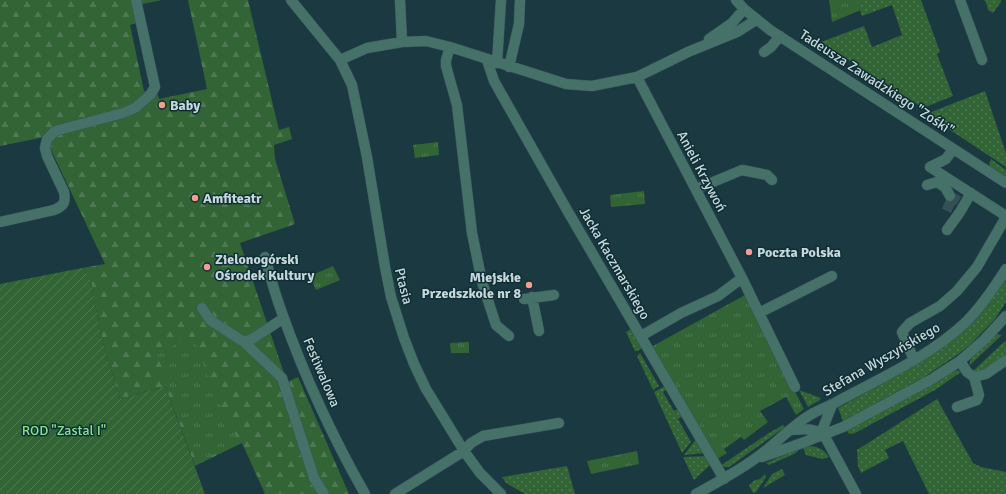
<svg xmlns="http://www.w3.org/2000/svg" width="1006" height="494" viewBox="0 0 1006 494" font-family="Signika,sans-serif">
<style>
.grass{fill:url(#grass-dots)}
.forest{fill:url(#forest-firs)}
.park{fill:url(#park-tufts)}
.garden{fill:url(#garden-furrows)}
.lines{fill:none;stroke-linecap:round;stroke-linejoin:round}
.minor-tunnel{stroke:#345157;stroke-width:10;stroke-dasharray:10 5;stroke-linecap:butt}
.minor-casing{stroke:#39565c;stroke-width:11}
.minor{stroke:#457168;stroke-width:10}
.poi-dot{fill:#f59c92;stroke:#0f2f35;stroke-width:1.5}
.labels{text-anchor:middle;stroke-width:3;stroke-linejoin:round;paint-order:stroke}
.street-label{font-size:14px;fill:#c7d8dc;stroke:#0f2f35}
.poi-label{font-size:14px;font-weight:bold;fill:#c7d8dc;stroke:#0f2f35;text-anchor:start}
.park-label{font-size:14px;fill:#89e18d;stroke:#0f2f35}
</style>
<defs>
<pattern id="grass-dots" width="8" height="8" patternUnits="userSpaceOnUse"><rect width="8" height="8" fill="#326435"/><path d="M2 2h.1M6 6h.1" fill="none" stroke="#4e7952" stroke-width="1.8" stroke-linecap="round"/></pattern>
<pattern id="forest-firs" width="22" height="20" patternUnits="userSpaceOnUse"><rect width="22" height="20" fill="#326435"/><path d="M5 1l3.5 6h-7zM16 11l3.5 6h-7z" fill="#4e7952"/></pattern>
<pattern id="park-tufts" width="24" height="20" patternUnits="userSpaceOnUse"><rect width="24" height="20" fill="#326435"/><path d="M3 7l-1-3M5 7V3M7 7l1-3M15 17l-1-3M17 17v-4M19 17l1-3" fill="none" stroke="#4e7952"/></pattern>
<pattern id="garden-furrows" width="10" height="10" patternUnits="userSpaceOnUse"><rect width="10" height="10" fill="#326435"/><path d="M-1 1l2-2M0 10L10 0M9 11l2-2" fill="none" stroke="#4e7952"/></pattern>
</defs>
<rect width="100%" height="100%" fill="#1a3940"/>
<path class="grass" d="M856 0H921L940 52 937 54 953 96 923 108 821 42 864 26 872 47 902 35 892 5 862 16Z
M984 0H1001V2L993 13 988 10 986 2Z
M985 91 1006 153V167L926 114Z
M991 159 1006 170V177L991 167 989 164Z
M1006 278V302L995 319 971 344 957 355 924 377 843 421 838 408 917 364 945 346 966 329 990 302Z
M633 328 644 347 637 351H635L626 332Z
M995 334 1002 335 969 366 971 358Z
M1005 341 1006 343V357L980 373 973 371Z
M640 353 659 386 653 390 637 356Z
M957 370 961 372 935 390 857 432 852 434 848 433 847 430 954 371Z
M665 386 668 388 663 392 674 411 678 409 683 416 678 419 691 442 682 453 654 392Z
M799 390 821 398 820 400 808 407Z
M937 399 973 463 981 467 1006 472V494H929L903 441 885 450 889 458 861 473 858 466 857 450Z
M783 425 785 427 729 467H723L720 466 769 433Z
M696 439 705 453 684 455Z
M806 446C816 446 823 448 829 457L822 459 806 455 803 448Z
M798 449V451L794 454 769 465 766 463Z
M707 456 711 464 694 480 683 457Z
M567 466 575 494H525L506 483 502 477Z
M782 469 785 475 763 488 772 474Z
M765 474 766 477 756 492 753 493 749 485 755 480 760 479Z"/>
<path class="forest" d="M0 0H162L133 6 137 23 130 25 144 91 157 92 159 99 207 89 188 0H248L279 130 289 127 292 139 274 145 275 159 295 224 240 243 287 382 298 377 349 494H265L242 443 195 466 165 386 120 399 102 339 90 278 82 268 105 264 45 137 0 146Z"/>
<path class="park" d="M829 0H858L861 10 832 22Z
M438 142 439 155 415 158 413 145Z
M644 191 645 204 611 207 610 195Z
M333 266 340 280 316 290 310 276Z
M745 295 804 409 796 415 786 397 760 411 768 422 744 440 741 437 724 449 727 453 716 460 651 347Z
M193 337 215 392 239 442 197 463 178 407 156 353Z
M469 342V353H451L450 343Z
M637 451 639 464 591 474 587 461Z"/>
<path class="garden" d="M82 268 90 277 102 339 120 399 165 386 205 494H0V284Z"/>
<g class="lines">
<path class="minor-tunnel" d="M950 196 959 201
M944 204 954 209"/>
<defs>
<path id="minor" d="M291 0 340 60 352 85 367 157 385 267 391 297 404 338 414 364 426 389 464 451 480 473 501 494
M400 0 402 42
M736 0 744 9 770 30 1006 183
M960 0 982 60
M709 39 732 23 744 9
M450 47 446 60V66L457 105 472 233 482 282 496 325 509 336
M764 52 771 47 780 36
M340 60 367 48 402 42 426 41 450 47 566 84 592 86 637 77 688 52 737 32 756 20
M487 60 494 81 567 210 724 479
M497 63 501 0
M509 67 519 24 520 0
M637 77 742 278 795 387
M930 167 1006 216
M930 167 946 159 953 149
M927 185 937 182 945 187 950 196
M696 189 742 170 767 175 772 180
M0 222 54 210C64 206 66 202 64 192L47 156 45 148 47 139 55 131 123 113 135 108 150 95 155 87 136 0
M947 230 960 212 971 193
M265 257C270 276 275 294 282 313 304 375 332 436 365 494
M532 297 539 331
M524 299 554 295
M202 308 210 320 244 342 282 378 314 478 324 494
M759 313 832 276
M641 336 681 313 718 296 742 278
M244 342 252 339 284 318
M914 360 902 332 910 323 940 306 957 291 977 267 1006 217
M960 361 967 372 974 377 986 374 1006 360
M832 405 823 428 824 435 856 494
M957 407 977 400 979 395 974 377
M791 430C804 429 813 428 824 435
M762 457 802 443 843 427 932 379 960 361 984 340 1006 316
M395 494 464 451 471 443 483 436 559 423
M696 494C716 483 737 472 756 458 775 445 790 427 810 415 820 409 830 406 840 400 883 377 930 356 966 322 982 306 994 288 1006 269"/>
</defs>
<use href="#minor" class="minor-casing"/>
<use href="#minor" class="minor"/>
</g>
<g class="poi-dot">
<circle cx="162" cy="105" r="4"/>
<circle cx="195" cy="198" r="4"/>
<circle cx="749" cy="252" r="4"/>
<circle cx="207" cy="267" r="4"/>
<circle cx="529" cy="285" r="4"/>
</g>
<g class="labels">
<g class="street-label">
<text transform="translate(877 82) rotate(33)" y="5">Tadeusza Zawadzkiego "Zośki"</text>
<text transform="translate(702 171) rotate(62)" y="5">Anieli Krzywoń</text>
<text transform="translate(615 263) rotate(60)" y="5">Jacka Kaczmarskiego</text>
<text transform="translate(404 286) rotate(76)" y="5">Ptasia</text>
<text transform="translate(881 359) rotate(-30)" y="5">Stefana Wyszyńskiego</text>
<text transform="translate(322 372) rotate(67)" y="5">Festiwalowa</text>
</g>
<g class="poi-label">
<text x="170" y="110">Baby</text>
<text x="203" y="203">Amfiteatr</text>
<text x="757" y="257">Poczta Polska</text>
<text x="215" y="264">Zielonogórski<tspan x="215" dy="16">Ośrodek Kultury</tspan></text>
<text x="521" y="282" text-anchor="end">Miejskie<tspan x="521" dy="16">Przedszkole nr 8</tspan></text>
</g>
<g class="park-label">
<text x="64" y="435">ROD "Zastal I"</text>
</g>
</g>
</svg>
